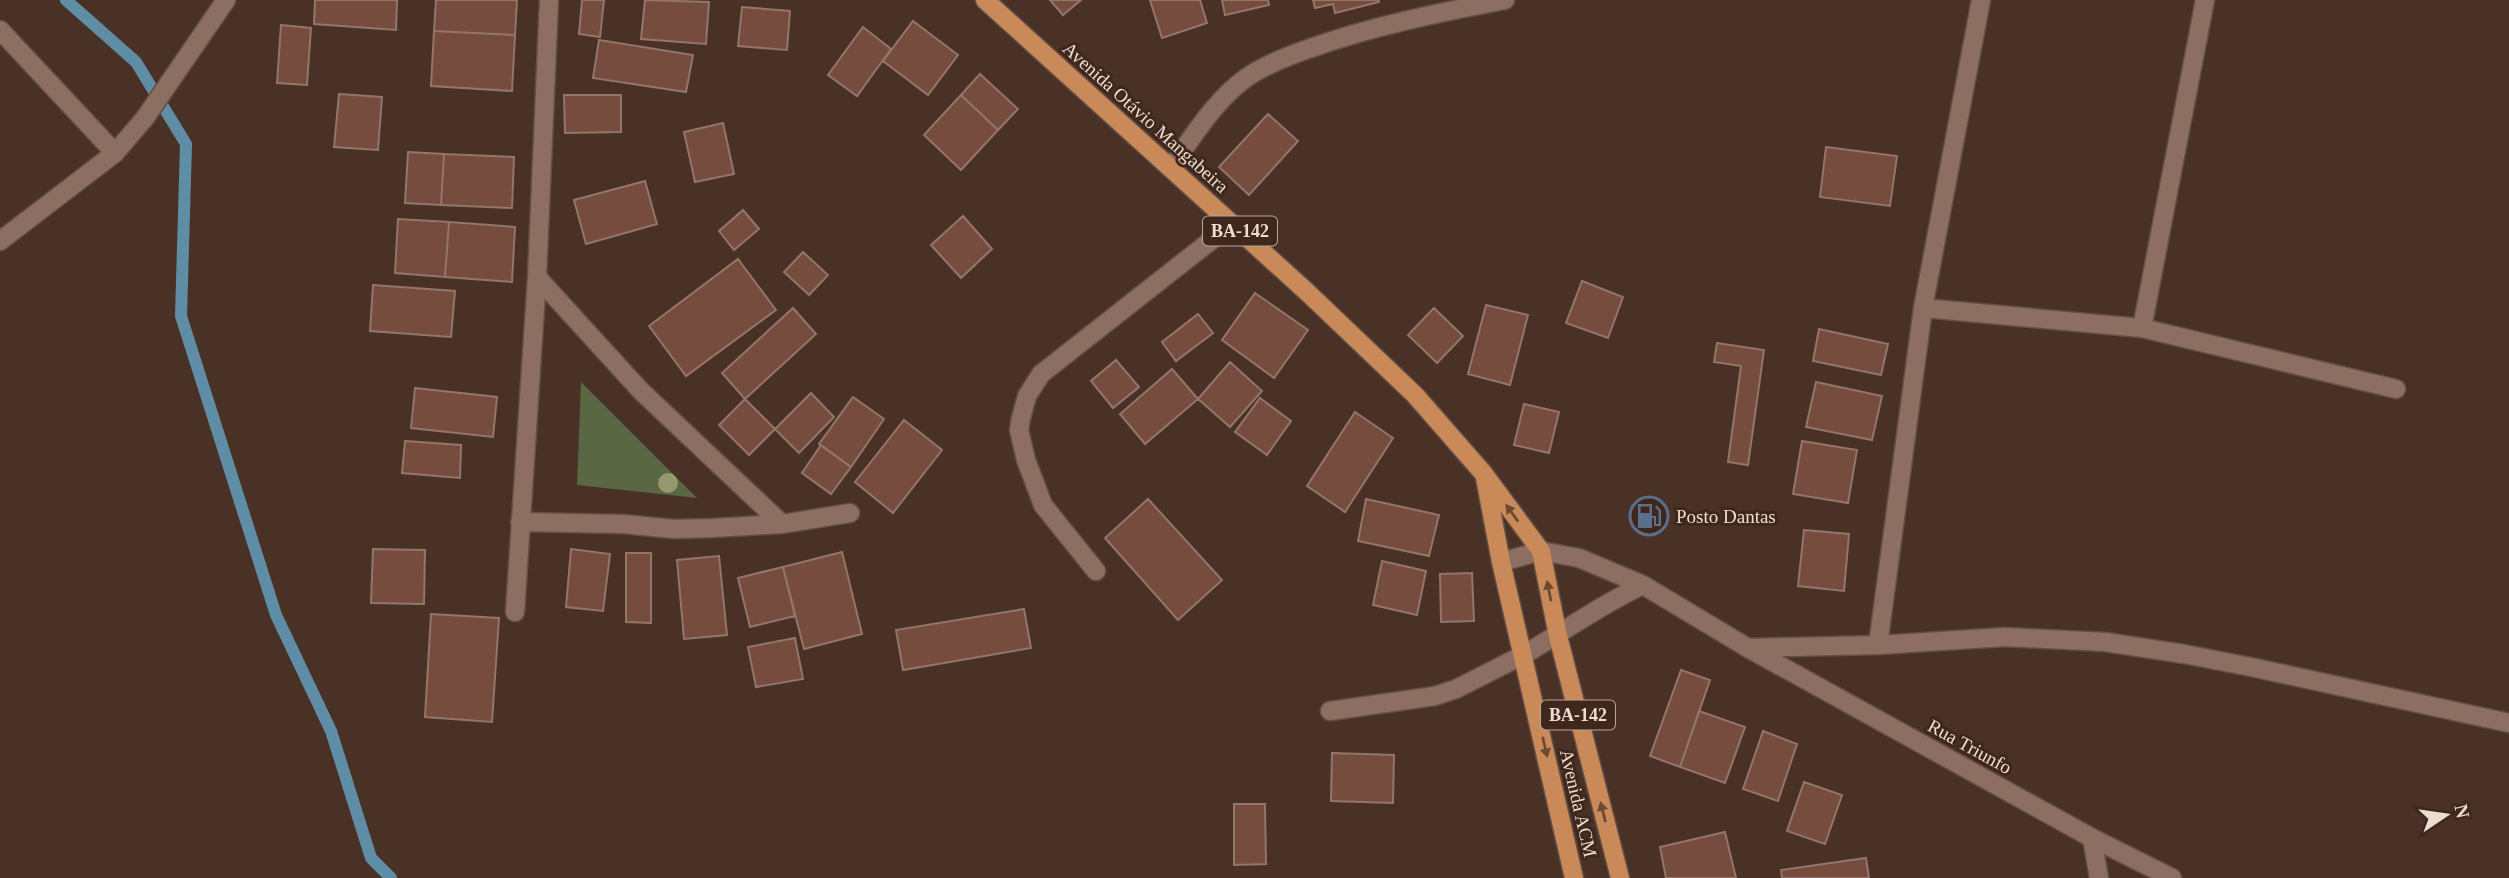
<svg xmlns="http://www.w3.org/2000/svg" width="2509" height="878" viewBox="0 0 2509 878" font-family="'Times New Roman',serif">
<style>
.green{fill:#596743}
.lines{fill:none;stroke-linecap:round;stroke-linejoin:round}
.stream{stroke:#608da6;stroke-width:12}
.building{fill:#764c3e;stroke:#93756b;stroke-width:2}
.street-casing{stroke:#644f45;stroke-width:21}
.secondary-casing{stroke:#644f45;stroke-width:21}
.primary-casing{stroke:#644f45;stroke-width:21}
.street{stroke:#8c6f62;stroke-width:18}
.secondary{stroke:#8c6f62;stroke-width:18}
.primary{stroke:#c98959;stroke-width:18}
.tree{fill:#96996f}
.oneway{fill:#6f4931}
.labels{text-anchor:middle;stroke-width:6;stroke-linejoin:round;paint-order:stroke}
.shield{fill:#3f271c;stroke:#b8a69d;stroke-width:2}
.shield-label{font-size:18px;font-weight:bold;fill:#ecdcd4}
.street-label{font-size:19px;fill:#ecdcd4;stroke:#3f271c}
.poi-label{font-size:19px;fill:#ecdcd4;stroke:#3f271c;text-anchor:start}
</style>
<rect width="100%" height="100%" fill="#4a3126"/>
<path class="green" d="M581 382 697 498 577 485Z"/>
<g class="lines">
<path class="stream" d="M66 0 136 62 186 144 181 316 276 615 331 731 371 858 391 878"/>
</g>
<path class="building" d="M315 0H397L396 30 314 24Z
M436 0H517L515 35 434 31Z
M582 0H604L600 37 579 34Z
M645 0 709 2 706 44 641 39Z
M1050 0H1081L1063 15Z
M1150 0H1200L1207 23 1162 38Z
M1222 0H1268L1269 5 1225 15Z
M1313 0H1379V2L1335 13 1333 4 1315 8Z
M742 7 790 11 787 50 738 46Z
M913 21 958 55 928 95 883 61Z
M281 25 311 28 307 85 277 83Z
M863 27 891 49 857 96 828 75Z
M434 31 515 35 512 91 431 86Z
M599 40 693 55 686 92 593 78Z
M980 74 1018 109 998 130 961 95Z
M339 94 382 97 378 150 334 147Z
M564 95H621V132L565 133Z
M961 95 998 130 961 170 924 135Z
M1268 114 1298 141 1249 195 1219 167Z
M723 123 734 174 695 182 684 132Z
M1826 147 1897 156 1890 206 1820 197Z
M408 152 444 154 441 205 405 203Z
M444 154 514 157 512 208 441 205Z
M645 181 657 224 586 244 574 200Z
M743 210 759 229 734 250 719 231Z
M963 216 992 249 961 278 931 245Z
M398 219 449 222 445 277 395 273Z
M449 222 515 227 512 282 445 277Z
M803 252 828 275 809 295 784 272Z
M738 259 776 310 686 376 649 326Z
M1582 281 1623 297 1608 338 1566 323Z
M373 285 455 291 451 337 370 331Z
M1255 293 1308 330 1274 378 1222 340Z
M1486 305 1528 315 1510 385 1468 374Z
M793 308 816 334 745 399 722 373Z
M1434 308 1463 336 1437 363 1408 335Z
M1198 314 1213 333 1176 361 1162 342Z
M1819 329 1888 344 1881 375 1813 361Z
M1717 343 1764 350 1748 465 1728 462 1741 366 1714 362Z
M1116 360 1139 387 1113 408 1091 381Z
M1230 362 1262 391 1230 427 1198 399Z
M1172 369 1198 399 1145 444 1120 414Z
M1816 382 1882 396 1872 440 1806 427Z
M415 388 497 397 493 437 411 428Z
M811 393 834 417 799 453 775 429Z
M853 397 884 419 851 467 819 444Z
M1260 398 1291 421 1267 455 1235 432Z
M745 399 775 429 749 455 719 425Z
M1524 404 1559 412 1549 453 1514 445Z
M1355 412 1393 438 1345 512 1307 486Z
M904 420 942 450 893 513 855 482Z
M405 441 461 445 460 478 402 473Z
M1802 441 1857 450 1848 503 1793 494Z
M821 445 851 467 831 494 802 473Z
M1148 499 1222 580 1178 620 1105 538Z
M1366 499 1439 515 1429 556 1358 541Z
M1804 530 1849 534 1844 591 1798 586Z
M373 549 425 550 424 604 371 603Z
M571 549 610 554 603 611 566 607Z
M842 552 862 634 804 649 783 567Z
M626 553H651V623L626 622Z
M719 556 727 635 684 639 677 560Z
M1382 561 1426 571 1417 615 1373 605Z
M783 567 795 616 750 627 738 578Z
M1472 573 1474 621 1441 622 1440 574Z
M1024 609 1031 648 903 670 896 630Z
M431 614 499 618 492 722 425 717Z
M795 638 803 679 756 687 748 647Z
M1681 670 1710 680 1680 767 1650 756Z
M1699 711 1745 727 1725 783 1680 767Z
M1763 731 1797 744 1778 801 1743 789Z
M1332 753 1394 755 1393 803 1331 801Z
M1804 782 1842 795 1825 844 1787 831Z
M1234 804H1265L1266 864 1234 865Z
M1725 832 1736 878H1666L1660 847Z
M1866 858 1869 878H1782L1781 870Z"/>
<g class="lines">
<defs>
<path id="street" d="M0 30 115 153
M1170 168C1193 137 1214 101 1246 78 1264 65 1288 56 1308 49 1372 26 1438 13 1505 0
M0 241 115 153 145 118 226 0
M537 277 641 391 782 524
M1923 308 2142 328 2396 389
M2142 328 2205 0
M520 522 623 524 674 529 713 528 782 524 850 513
M1096 571 1043 505 1026 460 1019 430 1021 418 1027 396 1041 374 1232 224
M515 612 537 277 549 0
M1878 645 1923 308 1981 0
M1748 648 1878 645 2005 637 2105 642 2184 654 2251 667 2509 723
M1330 711 1435 696 1456 689 1523 655
M2092 838 2099 878"/>
<path id="secondary" d="M1501 562 1541 551 1579 558 1643 585 1748 648 2092 838 2172 878
M1523 655C1564 632 1601 604 1643 585"/>
<path id="primary" d="M985 0 1307 292 1415 395 1484 474 1541 551 1558 636 1620 878
M1485 478 1501 562 1574 878"/>
</defs>
<use href="#street" class="street-casing"/>
<use href="#secondary" class="secondary-casing"/>
<use href="#primary" class="primary-casing"/>
<use href="#street" class="street"/>
<use href="#secondary" class="secondary"/>
<use href="#primary" class="primary"/>
</g>
<circle class="tree" cx="668" cy="483" r="10"/>
<defs><path id="oneway-solid" d="M-6-.8H1V-3.2L6.5 0L1 3.2V.8H-6Z" transform="scale(1.75)"/></defs>
<g class="oneway">
<use href="#oneway-solid" transform="translate(1512 513) rotate(-126)"/>
<use href="#oneway-solid" transform="translate(1549 591) rotate(-101)"/>
<use href="#oneway-solid" transform="translate(1545 747) rotate(77)"/>
<use href="#oneway-solid" transform="translate(1603 812) rotate(-104)"/>
</g>
<defs>
<symbol id="fuel-ring" viewBox="-11 -11 22 22"><circle r="9.5" fill="#3f271c" stroke="#5c6f8a" stroke-width="1.5"/><path d="M-5.5-6h7V0h2V4h1.3V-2.5L3-4.5l.8-.8L6-3V5H2.5V1h-1V6h-7ZM-4.2-4.7v3.2H.2V-4.7Z" fill="#5c6f8a"/></symbol>
</defs>
<g fill-rule="evenodd">
<use href="#fuel-ring" x="1627" y="494" width="44" height="44"/>
</g>
<g class="labels">
<g class="shield">
<rect x="1203" y="216.5" width="74" height="29" rx="5"/>
<rect x="1541" y="700.5" width="74" height="29" rx="5"/>
</g>
<g class="shield-label">
<text x="1240" y="237">BA-142</text>
<text x="1578" y="721">BA-142</text>
</g>
<g class="street-label">
<text transform="translate(1146 117) rotate(42)" y="7">Avenida Otávio Mangabeira</text>
<text transform="translate(1970 746) rotate(29)" y="7">Rua Triunfo</text>
<text transform="translate(1579 803) rotate(77)" y="7">Avenida ACM</text>
</g>
<g class="poi-label">
<text x="1676" y="523">Posto Dantas</text>
</g>
</g>
<g transform="translate(2446 815) rotate(77)" stroke="#3f271c" stroke-width="5" paint-order="stroke">
<path d="M0-5L12 26L0 18L-12 26Z" fill="#ecdcd4"/>
<text y="-10" font-size="19" font-weight="bold" text-anchor="middle" fill="#ecdcd4">N</text>
</g>
</svg>
